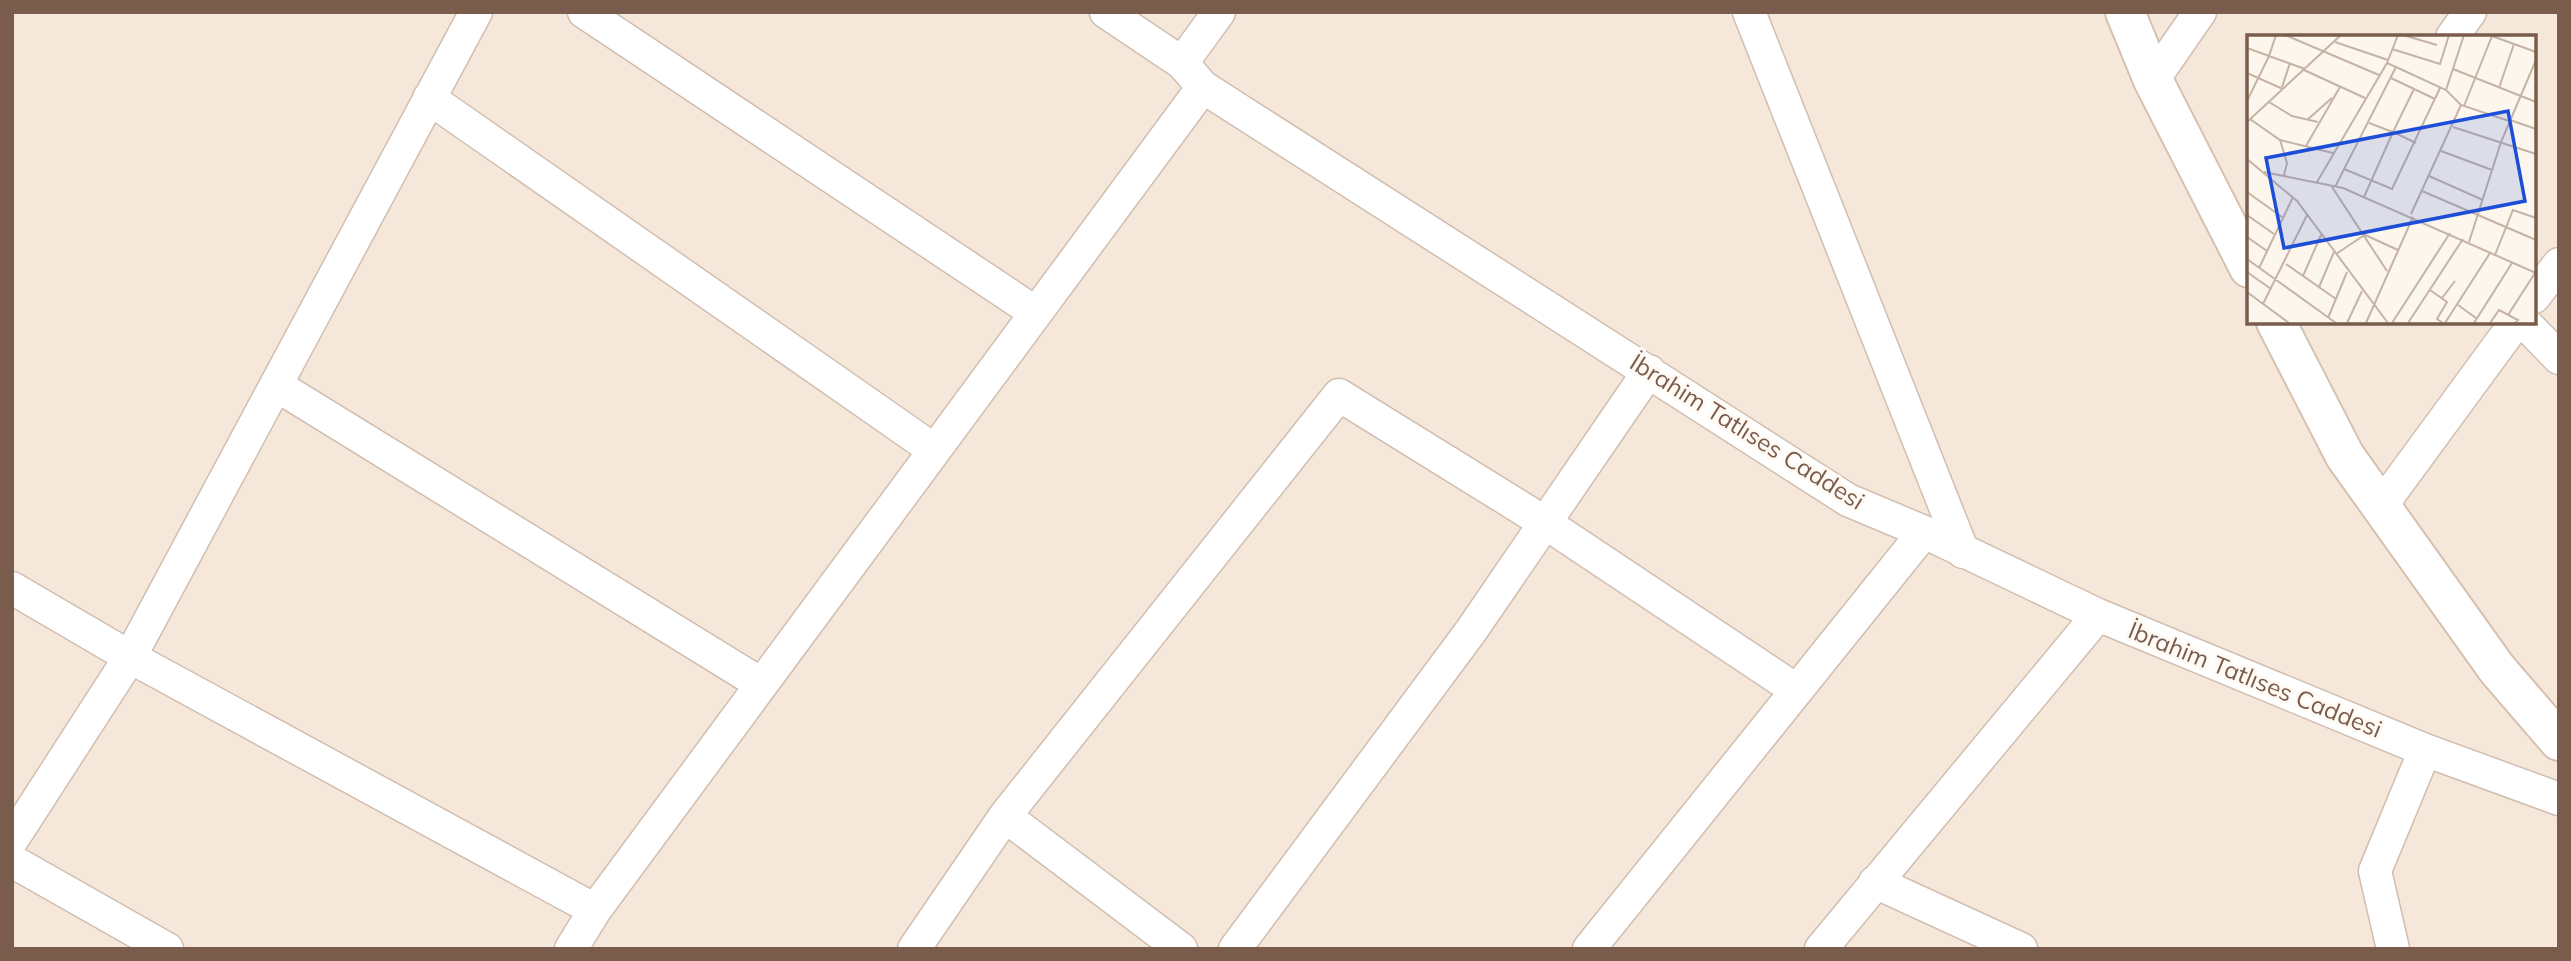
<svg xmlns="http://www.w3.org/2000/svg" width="2571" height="961" viewBox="0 0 2571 961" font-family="Mulish,sans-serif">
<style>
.residential{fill:#f5e8da;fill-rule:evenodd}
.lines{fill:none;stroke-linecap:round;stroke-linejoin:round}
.minor-casing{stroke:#d1beb0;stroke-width:35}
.secondary-casing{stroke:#d6c0b0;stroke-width:42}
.minor{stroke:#fff;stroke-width:32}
.secondary{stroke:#fff;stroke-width:38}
.labels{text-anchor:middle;stroke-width:6;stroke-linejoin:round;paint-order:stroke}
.street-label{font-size:24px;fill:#7a5c4d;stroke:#fffaf3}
.inset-road{fill:none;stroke:#c5b3a7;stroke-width:2}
.view{fill:#1d4ed8;fill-opacity:0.15;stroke:#1d4ed8;stroke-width:3.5}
.inset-edge{fill:none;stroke:#7a5c4d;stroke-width:3.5}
</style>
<rect width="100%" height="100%" fill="#fdf6ec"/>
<path class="residential" d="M12 12H2559V949H12ZM2249 37H2534V322H2249Z"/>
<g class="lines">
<defs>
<path id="minor" d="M584 12 1036 313
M1106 12 1182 63 1203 87 1848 500 1924 532 2098 615 2425 750 2559 799
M1749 12 1963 552
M2452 37 2470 12
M1182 63 1219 12
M2153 80 2200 12
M429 98 934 450
M2534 297 2559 264
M2524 322 2559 358
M276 385 761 684
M2381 506 2516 322
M12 588 130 657 595 910
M1005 816 1181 949
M12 840 130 657 476 12
M12 861 167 949
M1875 882 2021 949
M571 949 595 910 1203 87
M914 949 1005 816 1339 395 1544 522 1796 690
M1235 949 1471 631 1649 371
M1589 949 1924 532
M1821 949 2098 615
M2393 949 2375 871 2425 750"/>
<path id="secondary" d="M2125 12 2153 80 2249 268
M2276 322 2345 456 2497 669 2559 741"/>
</defs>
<use href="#minor" class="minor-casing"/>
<use href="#secondary" class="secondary-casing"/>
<use href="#minor" class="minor"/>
<use href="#secondary" class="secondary"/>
</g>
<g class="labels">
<g class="street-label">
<text transform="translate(1747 432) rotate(32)" y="8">İbrahim Tatlıses Caddesi</text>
<text transform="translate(2255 680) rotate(22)" y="8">İbrahim Tatlıses Caddesi</text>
</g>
</g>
<g transform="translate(2247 35)">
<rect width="289" height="289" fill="#fdf6ec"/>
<path class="inset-road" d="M38 0 132 40M156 0 190 10M245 1 289 17M88 7 141 25M0 13 22 21 29 0M145 14 193 29 202 0M149 32 199 55 214 70 262 86M206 34 289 67M57 35 118 63M0 38 36 54M144 43 188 64M35 52 43 28M252 53 267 9M167 54 146 97 169 108M199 55 217 0M0 66 22 21 58 34M22 67 45 81 71 87M217 71 245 1M3 84 33 105 86 118M60 85 85 63M263 85 289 94M0 87 94 0M206 92 289 119M33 105 40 128 37 140M59 111 93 52M194 116 245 135M0 124 50 166 141 288M97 134 145 154 193 53M17 137 96 153 289 238M182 141 236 165M70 147 140 28M85 152 140 236M88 152 149 32 140 28 151 0M175 156 289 205M0 157 35 182M117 162 146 97 122 88M164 179 214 70M0 180 27 199M116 199 151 215M0 202 20 216M222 207 254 107 289 25M89 219 116 201M248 220 266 175 289 183M0 224 89 288M39 229 89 264M12 233 46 162M0 237 24 254M56 241 74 200M72 252 87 217M183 255 200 267 190 284 196 288M0 257 42 288M195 263 208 246M16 269 60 180M211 270 229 283M261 280 288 238M81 283 100 237M100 288 115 256M119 288 166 182M145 288 203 198M161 288 216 204M198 288 243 218M227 288 265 228M243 288 252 275 271 285 268 288"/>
<path class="view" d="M261 76 278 166 37 213 19 123Z"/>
<rect width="289" height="289" class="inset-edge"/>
</g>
<rect width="2571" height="961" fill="none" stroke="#7a5c4d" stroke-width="28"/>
</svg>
